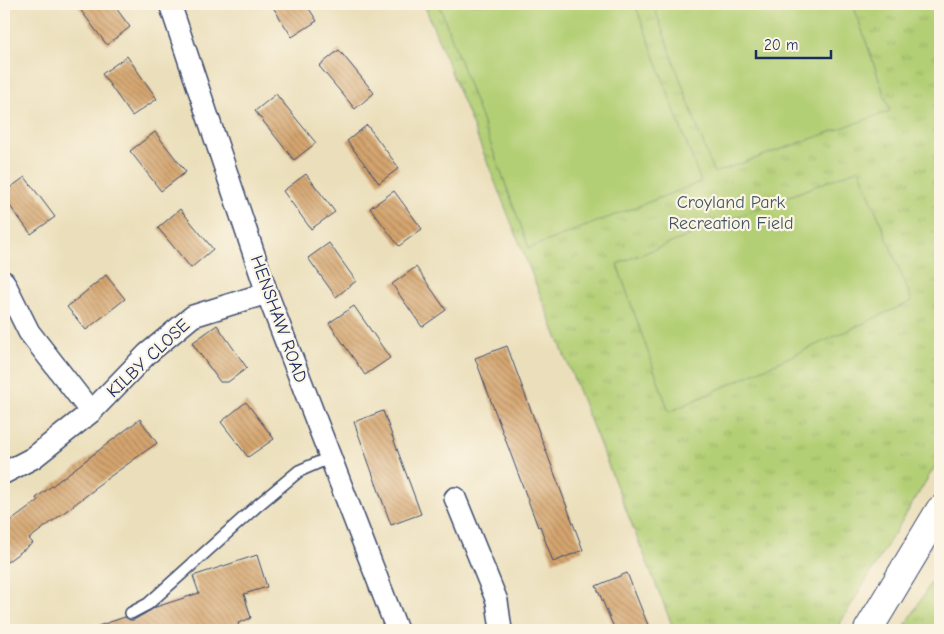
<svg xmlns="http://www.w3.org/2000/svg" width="944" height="634" viewBox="0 0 944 634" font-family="'Comic Neue',sans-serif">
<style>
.park{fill:url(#park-tufts);stroke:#677f6a}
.pitch{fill:#b3cf75;stroke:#677f6a}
.building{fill:url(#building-back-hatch)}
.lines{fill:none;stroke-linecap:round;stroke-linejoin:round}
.lane-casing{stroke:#3a496c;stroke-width:14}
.street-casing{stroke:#3a496c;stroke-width:24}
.secondary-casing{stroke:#3a496c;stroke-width:30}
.lane{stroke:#fff;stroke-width:11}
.street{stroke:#fff;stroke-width:21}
.secondary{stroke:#fff;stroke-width:28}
.labels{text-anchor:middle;stroke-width:4.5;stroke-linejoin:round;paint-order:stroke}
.park-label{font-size:18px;fill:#415764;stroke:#fcf5e5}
.street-label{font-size:18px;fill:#1b2f5e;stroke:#fcf5e5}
</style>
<defs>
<pattern id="park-tufts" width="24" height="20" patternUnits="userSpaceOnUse" patternTransform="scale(1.25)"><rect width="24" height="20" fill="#b3cf75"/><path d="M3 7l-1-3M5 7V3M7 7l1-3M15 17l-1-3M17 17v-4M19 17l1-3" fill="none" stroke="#99b268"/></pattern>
<pattern id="building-back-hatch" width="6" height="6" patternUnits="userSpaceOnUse" patternTransform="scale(1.25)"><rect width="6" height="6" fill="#d5a56e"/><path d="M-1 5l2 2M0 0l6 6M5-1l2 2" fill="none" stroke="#ac875e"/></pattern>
</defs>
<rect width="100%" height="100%" fill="#fcf5e5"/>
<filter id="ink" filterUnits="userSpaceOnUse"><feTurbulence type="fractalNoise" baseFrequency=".02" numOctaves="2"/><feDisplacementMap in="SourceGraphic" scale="10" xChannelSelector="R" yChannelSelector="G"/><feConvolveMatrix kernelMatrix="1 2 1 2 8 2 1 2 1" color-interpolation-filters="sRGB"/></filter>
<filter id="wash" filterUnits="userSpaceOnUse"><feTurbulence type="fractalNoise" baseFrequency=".0096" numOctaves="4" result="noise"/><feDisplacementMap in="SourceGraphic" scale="20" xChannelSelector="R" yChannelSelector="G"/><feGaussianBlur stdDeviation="1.12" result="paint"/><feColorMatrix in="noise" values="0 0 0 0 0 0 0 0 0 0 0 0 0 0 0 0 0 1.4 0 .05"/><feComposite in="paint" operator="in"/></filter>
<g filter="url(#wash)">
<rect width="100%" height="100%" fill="#ebdfbb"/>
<path class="park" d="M424 4H940V458L836 630H674Z
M940 567V630H903Z"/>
<path class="pitch" d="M439 4H635L701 182 529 248Z
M653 4H853L890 111 714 173Z
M859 169 912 301 669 412 617 264Z"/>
<g id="blocks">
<path class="building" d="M76 4H113L130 27 107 45Z
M271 4H306L317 21 292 37Z
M339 50 374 93 355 109 319 66Z
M127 56 157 99 132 116 102 74Z
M276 94 316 143 294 160 255 111Z
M367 125 399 168 379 183 347 141Z
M155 132 186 172 161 191 130 151Z
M306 174 335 212 311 229 283 191Z
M25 177 55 217 31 234 4 198V192Z
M394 191 422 229 399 246 370 208Z
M180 209 213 249 191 268 158 228Z
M329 243 356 281 336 297 308 258Z
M416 267 446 310 422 327 392 284Z
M106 275 125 299 86 330 67 307Z
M354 306 390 358 365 375 329 323Z
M217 325 247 368 228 382H220L192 343Z
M507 346 583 550 553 562 540 526 538 527 475 358Z
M246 402 274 439 248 457 221 422Z
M383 411 421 514 391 525 354 422Z
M140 419 157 443 94 488 95 489 29 539 33 543 4 564V526L38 501 36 498Z
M257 555 267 587 244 594 251 618 238 623 240 630H99L98 626 125 617 130 620H134L156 607 199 593 193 576Z
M627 573 650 630H615L596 586Z"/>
</g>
</g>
<g filter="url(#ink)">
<use href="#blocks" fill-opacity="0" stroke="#3a496c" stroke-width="1"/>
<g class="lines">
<defs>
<path id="lane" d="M131 613 148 604 258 505 299 471 331 457"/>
<path id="street" d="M170 4 267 293 397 630
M4 282 29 332 91 412
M4 473 33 458 91 412 147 354 193 316 267 293
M455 498 497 601 501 630"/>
<path id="secondary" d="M868 630 940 510"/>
</defs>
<use href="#lane" class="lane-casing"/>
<use href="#street" class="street-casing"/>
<use href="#secondary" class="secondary-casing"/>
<use href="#lane" class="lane"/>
<use href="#street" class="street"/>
<use href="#secondary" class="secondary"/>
</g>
</g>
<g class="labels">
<g class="park-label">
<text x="731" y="208">Croyland Park<tspan x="731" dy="21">Recreation Field</tspan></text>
</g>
<g class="street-label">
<text transform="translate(279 319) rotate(70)" y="6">HENSHAW ROAD</text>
<text transform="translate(148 358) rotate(-43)" y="6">KILBY CLOSE</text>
</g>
</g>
<rect width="944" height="634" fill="none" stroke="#fcf5e5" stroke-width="20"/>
<path d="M756 50v8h75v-8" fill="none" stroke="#1b2f5e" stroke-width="2.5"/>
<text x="764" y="50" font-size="15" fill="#1b2f5e" stroke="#fcf5e5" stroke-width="4" paint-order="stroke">20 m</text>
</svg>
